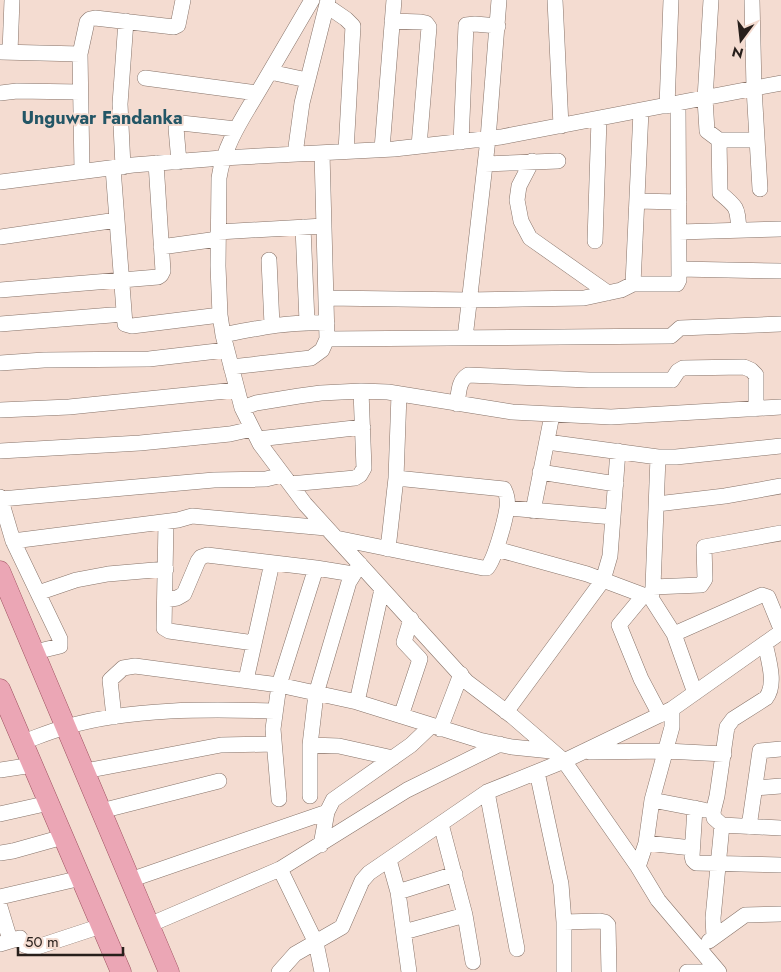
<svg xmlns="http://www.w3.org/2000/svg" width="781" height="972" viewBox="0 0 781 972" font-family="Jost,sans-serif">
<style>
.lines{fill:none;stroke-linecap:round;stroke-linejoin:round}
.minor-casing{stroke:#877369;stroke-width:16}
.major-casing{stroke:#9d505f;stroke-width:21}
.minor{stroke:#fff;stroke-width:15}
.major{stroke:#eba6b5;stroke-width:20}
.labels{text-anchor:middle;stroke-width:4;stroke-linejoin:round;paint-order:stroke}
.quarter-label{font-size:18px;font-weight:bold;fill:#235666;stroke:#f4dcd1}
</style>
<rect width="100%" height="100%" fill="#f4dcd1"/>
<g class="lines">
<defs>
<path id="minor" d="M312 0C295 29 278 58 261 87 244 116 224 144 219 178L218 266 220 315 223 335 242 408 260 444 305 504 467 682 512 716 564 761 638 867 658 900 719 972
M555 0 561 126
M711 0 705 99 707 131 719 140H757
M752 0 754 88 760 189
M327 6 346 19 353 26 346 151
M392 21 421 22 426 23 429 27 419 146
M0 52 80 54
M10 52 12 0
M270 72 307 80
M145 78 257 93
M0 93 17 91 80 92
M667 106 671 0
M719 140 720 193C738 208 737 207 739 230
M461 142 466 25 475 24 498 26
M382 149 394 0
M295 154 302 103 328 0
M532 161 519 186 517 200 521 221 530 238 608 293
M179 162 176 128 178 124 181 123 236 129
M485 164 558 161
M123 167 120 104 126 21
M113 168 125 324 132 326 220 315
M82 171 80 54 87 22 90 19 95 18 174 27 178 25 183 0
M0 182 133 165 222 158 394 149 501 137 781 83
M637 201 679 202
M303 227 307 322
M218 232 324 226
M679 232 781 229
M0 237 117 220
M595 241 599 119
M161 247 218 239
M269 260 272 325
M679 269 781 271
M633 284 641 111
M0 290 158 277 161 275 163 271 156 163
M326 298 469 300 584 298 621 290 633 284H677L679 280 678 104
M0 324 124 314
M223 335C258 328 291 321 327 323
M465 338 488 139 499 0
M327 339 671 336 680 328 781 324
M0 363 44 360 149 359 226 350
M231 367 311 358 322 350 327 339 322 153
M457 404C459 393 458 381 468 375L589 380H672L678 371 683 368 744 367 751 370 756 375V409
M242 408 256 403 299 396 321 393 361 391 388 392 512 412 611 417 781 407
M0 410 69 407 236 390
M258 439 363 427
M547 442 658 457H676L781 446
M0 451 140 443 230 434 252 429
M658 457 653 587 651 598 674 634 695 693
M540 472 616 484
M290 484 355 478 360 475 364 468 361 391
M0 497 13 541 60 639V646L35 652
M1 499 214 480 266 479 282 475
M657 504 725 496 781 486
M507 508 613 517
M533 511 552 415
M166 522 164 628 169 631 254 643
M336 538 483 568H487C495 559 505 521 507 508 508 502 507 495 504 489L396 478
M13 541 178 520 192 516 326 528
M388 549 396 478 399 394
M496 549 587 574 651 598
M653 587 701 585 705 579 704 547 781 533
M38 593 76 580 108 574 166 569
M643 596 619 625 641 679 660 715
M165 600 177 598 184 594 198 561 201 557 207 555 316 568 353 574
M674 634 762 595 768 597 781 629
M765 643C768 659 777 684 766 698L733 719 727 727 717 796 713 812 714 818 722 825 781 828
M246 680 272 563
M357 702 382 589
M506 712 603 580 610 556 618 451
M401 716 420 659 404 642 411 619
M114 717 110 680 123 668 135 666 279 685 357 702 479 740 512 747 551 751
M440 729 461 674
M23 742C37 737 51 731 66 727 130 708 209 709 275 711
M310 745 339 746 393 758
M589 752 666 751 724 754
M0 770 33 765
M85 771 221 745 274 744
M537 772 561 884 564 922V972
M755 788 781 786
M487 792 517 949
M310 796V745L316 694 349 582 360 564
M279 799 273 729 279 685 316 568
M652 800 704 810
M695 808 692 856 693 860 696 863 781 865
M101 811 219 781
M0 814 49 803
M441 824 465 915 473 962
M749 827 760 751 781 749
M646 843 692 848
M321 845 327 812 333 800 411 745 431 726
M0 853 13 851 63 837
M389 860 398 892 409 972
M638 867 646 843 652 800 672 727V709
M280 869 316 943 322 972
M130 880 327 812
M398 892 455 874
M0 897 81 878
M0 907 10 940
M564 922 600 921 605 922 608 925 609 972
M149 925 280 869 407 790 500 744
M404 932 465 915
M714 937 713 918 722 825
M709 941 745 915 781 914
M0 944 20 938 24 945 34 948 101 926
M279 972 295 954 342 927 362 881 369 873 487 792 564 761 672 709 781 632
M687 972H711"/>
<path id="major" d="M0 571 169 972
M0 689 121 972"/>
</defs>
<use href="#minor" class="minor-casing"/>
<use href="#major" class="major-casing"/>
<use href="#minor" class="minor"/>
<use href="#major" class="major"/>
</g>
<g class="labels">
<g class="quarter-label">
<text x="102" y="124">Unguwar Fandanka</text>
</g>
</g>
<g transform="translate(741 40) rotate(195)" stroke="#f4dcd1" stroke-width="4" paint-order="stroke">
<path d="M0-4L9 19L0 12L-9 19Z" fill="#271f1b"/>
<text y="-8" font-size="14" font-weight="bold" text-anchor="middle" fill="#271f1b">N</text>
</g>
<path d="M18 947v8h105v-8" fill="none" stroke="#271f1b" stroke-width="2.5"/>
<text x="25" y="947" font-size="15" fill="#271f1b" stroke="#f4dcd1" stroke-width="4" paint-order="stroke">50 m</text>
</svg>
